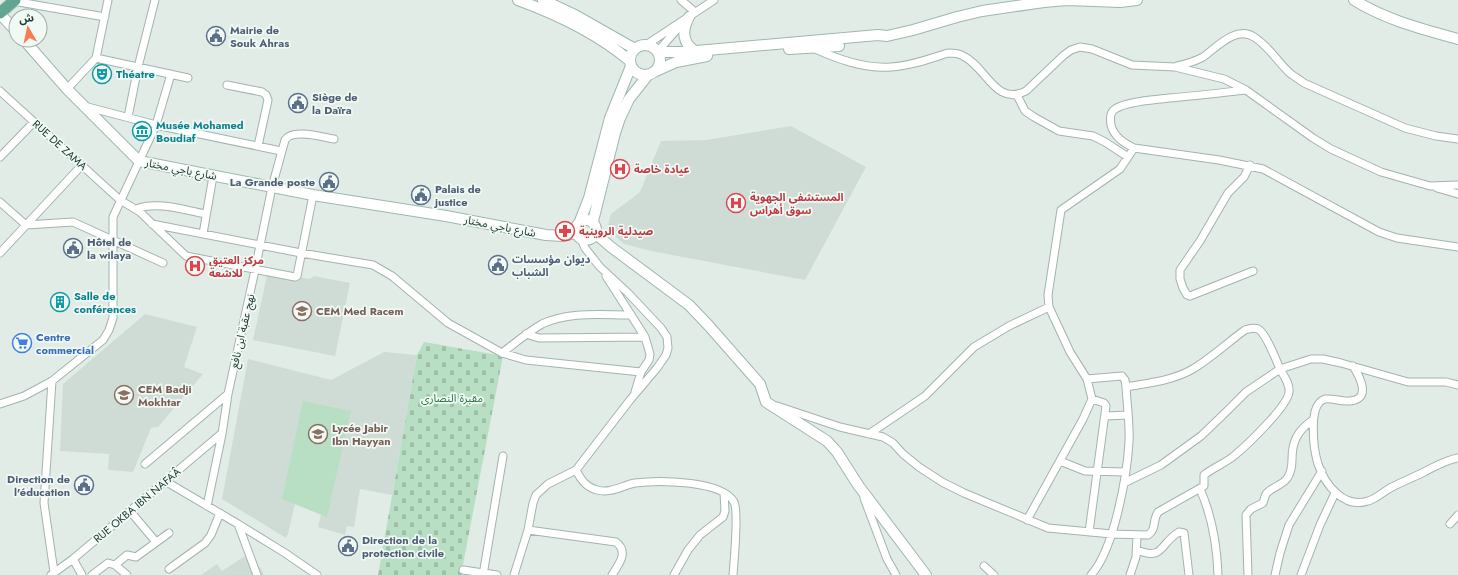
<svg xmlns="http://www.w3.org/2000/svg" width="1458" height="575" viewBox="0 0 1458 575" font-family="Jost,'Noto Sans Arabic',sans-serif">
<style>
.built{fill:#cfdcd6}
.cemetery{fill:url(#cemetery-stones)}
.green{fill:#b8dfc3}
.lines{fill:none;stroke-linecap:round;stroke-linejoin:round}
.street-casing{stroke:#a3b4ae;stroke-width:9}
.secondary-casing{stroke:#9eb8af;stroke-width:12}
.primary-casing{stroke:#c1c9c7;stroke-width:13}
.street{stroke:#fff;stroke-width:7}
.secondary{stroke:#fff;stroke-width:10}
.primary{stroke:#63a493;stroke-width:11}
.labels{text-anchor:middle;stroke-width:3.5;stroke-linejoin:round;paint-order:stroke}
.service-label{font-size:11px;font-weight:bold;fill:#4e5e75;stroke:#f1f9f5;text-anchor:start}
.culture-label{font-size:11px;font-weight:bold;fill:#0d838f;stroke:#f1f9f5;text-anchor:start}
.street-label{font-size:11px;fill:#203e36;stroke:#f1f9f5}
.health-label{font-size:11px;font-weight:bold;fill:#be3a42;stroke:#f1f9f5;text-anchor:start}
.education-label{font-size:11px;font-weight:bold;fill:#785e54;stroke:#f1f9f5;text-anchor:start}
.shop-label{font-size:11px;font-weight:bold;fill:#366cbe;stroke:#f1f9f5;text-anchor:start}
.park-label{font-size:11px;fill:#287647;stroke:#f1f9f5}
</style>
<defs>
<pattern id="cemetery-stones" width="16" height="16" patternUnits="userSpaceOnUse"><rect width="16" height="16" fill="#b8dfc3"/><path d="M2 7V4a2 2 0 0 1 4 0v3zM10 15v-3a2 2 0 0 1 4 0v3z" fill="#9ec0a8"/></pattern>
</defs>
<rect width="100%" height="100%" fill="#e1ece7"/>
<path class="built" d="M791 126 866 167 805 280 651 251 624 244 607 229 611 214 640 192 661 141 706 140Z
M268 271 310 279 314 276 350 283 335 356 253 340Z
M145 314 197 327 184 367 203 374 158 427 151 428 133 472 108 470 109 454 60 451 63 384Z
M384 352 417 355 392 495 360 489 354 527 347 526 345 535 318 527 321 514 295 504 288 534 286 538 222 499 248 359 331 380Z
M245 556 255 570 260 567 264 575H201L217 564 222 571Z"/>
<path class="cemetery" d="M424 342 503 356 461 575H378L417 355Z"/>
<path class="green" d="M303 401 351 411 327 517 282 499Z"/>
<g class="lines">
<defs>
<path id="street" d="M108 0 96 58 188 78
M681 0 695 12
M13 1 105 17
M646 45 714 0
M813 48C837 59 864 69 891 67 910 66 929 59 948 53 954 53 959 53 963 56 986 66 995 107 1026 91L1064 55 1071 50 1080 47 1092 49 1132 65 1175 67 1224 79 1246 90C1220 93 1195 96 1169 98 1155 100 1127 101 1115 109 1110 112 1110 119 1111 125 1114 137 1124 143 1134 148L1219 160 1263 169 1379 232 1397 238 1458 247
M658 51 680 26
M1177 66C1186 64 1194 62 1203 57 1216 48 1236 25 1254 37 1269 46 1278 63 1291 74 1295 77 1300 80 1304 83L1405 128 1436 136 1458 139
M227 85 262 92 266 95 268 100 258 146
M67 89 96 58
M1246 90 1313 138 1331 149 1381 172 1430 186 1458 185
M0 91 120 200 140 212 186 256 295 277 297 276 313 195
M1017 95 1025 111 1034 117 1059 131 1093 136 1105 142 1128 157
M84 106 156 125 281 151
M128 117 138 67 155 0
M0 157 34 122
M1250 165 1244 177 1228 193 1200 241 1180 270V279L1183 288 1187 295 1190 296 1253 271
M1437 188 1458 194
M0 202 26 225 73 222 163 263
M136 209C158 201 183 210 206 214
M152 224 301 253 373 265 392 276 448 323 502 353 526 360 641 372
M203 234 213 176
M581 239 585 248 600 267 628 293 661 328 667 337 668 348 666 355 657 368 630 400 576 470 548 484 536 495 533 503 528 530 616 542C629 552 619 564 612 575
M0 253 82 165
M1049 307 1048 295 1061 210 1120 169 1134 148
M631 315 645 337 650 354 649 360 641 372 635 392
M526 334 539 338 645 337
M502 353C515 343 528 332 542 324 569 311 602 315 631 315L606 276
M1353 366C1360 377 1372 400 1349 401 1342 402 1333 398 1325 399 1307 404 1314 451 1318 464 1325 485 1344 509 1368 501 1376 499 1384 491 1392 487 1402 482 1414 477 1424 472 1436 466 1446 460 1458 458
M52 381 44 503 54 572
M0 404 24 396 52 381 103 340 109 330 113 318V217L156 125 171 74
M777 406 840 427 883 437 893 443 903 454 919 467 942 482 964 493 1048 528 1112 534 1148 535C1157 529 1152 521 1158 512L1204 486V475C1214 467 1226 463 1235 455 1247 445 1288 406 1289 392 1290 384 1284 376 1280 369L1311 359H1323L1341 363 1408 382H1446L1458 385
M1106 416 1128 415
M869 434 925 396 974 347 1009 326 1049 307 1070 352 1087 379
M1060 461 1085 471 1126 472
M145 464 228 394
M576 470C581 480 586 487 597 490 611 494 623 485 635 483 657 480 722 480 734 502 739 512 734 561 733 575
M165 481 238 524 257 575
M1124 483 1161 465 1201 436 1226 412 1246 392 1280 369C1276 360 1266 333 1258 329 1254 327 1249 329 1245 330 1228 342 1209 360 1191 370 1171 381 1147 383 1126 387
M1200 489C1212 516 1217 545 1218 575
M864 498 887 559 896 575
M207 506 222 434 228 394 255 270 272 187 285 140C292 128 322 137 334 139
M130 511 156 542
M1027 520 1083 419 1092 399 1087 379 1122 376 1125 380 1126 387C1127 405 1130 424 1129 442 1127 476 1114 550 1091 575
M238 524 285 553 317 575
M1450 524 1458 515
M1089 532 1106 406 1104 403 1092 399
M1137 550C1164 561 1159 544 1179 532L1184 533 1189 575
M73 559 82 575
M115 565 127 555 136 557 169 533
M984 566 994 575
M169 569 205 543 211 535 220 513
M463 570 497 575
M51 575 73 559 221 434
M92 575 108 563 115 565 127 575
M483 575 503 456
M514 575 528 530
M674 575 688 550 700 535 723 517 725 511 724 493
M1130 575 1136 557 1137 535
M1248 575 1246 515 1251 509 1263 503C1264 500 1265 496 1266 494 1271 487 1284 485 1288 477 1291 472 1292 465 1292 459 1292 441 1298 430 1313 420
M1275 575 1280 553 1289 525 1322 471
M1301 575 1320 525 1335 493"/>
<path id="secondary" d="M518 0C559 15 597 33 630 61
M543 0 575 15 635 49
M1354 0C1386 20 1422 29 1458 39
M0 14 16 31
M689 17C682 30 682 43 695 51
M24 40 67 89 139 161 313 195 446 216 546 235 563 236 576 233
M630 60a15 15 0 1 1 30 0a15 15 0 1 1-30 0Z
M789 49 839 46
M659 52H685L878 35 887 36 913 30 957 17 982 11 1044 2 1067 0 1120 2 1137 0
M656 71 676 62 707 56
M576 230a10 10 0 1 1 20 0a10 10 0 1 1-20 0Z
M580 221 589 198 610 118 631 66
M593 221 615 133 620 118 629 99 648 75
M596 234 611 247 689 305 709 326 760 384 766 402 827 441 837 452 858 485 926 575"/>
<path id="primary" d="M0 13 15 0"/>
</defs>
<use href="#street" class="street-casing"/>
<use href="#secondary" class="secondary-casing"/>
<use href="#primary" class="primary-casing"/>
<use href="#street" class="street"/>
<use href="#secondary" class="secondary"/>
<use href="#primary" class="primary"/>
</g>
<defs>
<symbol id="civic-ring" viewBox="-11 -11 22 22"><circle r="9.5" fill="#f1f9f5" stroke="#5c6f8a" stroke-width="1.5"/><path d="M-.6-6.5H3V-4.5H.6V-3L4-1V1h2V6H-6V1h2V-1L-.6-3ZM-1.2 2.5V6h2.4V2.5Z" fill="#5c6f8a"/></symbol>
<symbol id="theatre-ring" viewBox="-11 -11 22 22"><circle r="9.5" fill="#f1f9f5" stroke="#0f9aa8" stroke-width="1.5"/><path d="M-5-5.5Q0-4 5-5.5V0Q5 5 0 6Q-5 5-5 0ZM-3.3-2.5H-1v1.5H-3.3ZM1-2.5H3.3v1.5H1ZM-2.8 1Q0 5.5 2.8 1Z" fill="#0f9aa8"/></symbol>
<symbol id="museum-ring" viewBox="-11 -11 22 22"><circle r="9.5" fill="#f1f9f5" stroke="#0f9aa8" stroke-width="1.5"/><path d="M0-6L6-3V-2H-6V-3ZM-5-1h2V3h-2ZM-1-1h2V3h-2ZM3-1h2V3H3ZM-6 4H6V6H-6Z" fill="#0f9aa8"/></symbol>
<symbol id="hospital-ring" viewBox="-11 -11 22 22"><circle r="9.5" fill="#f1f9f5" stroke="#e0444e" stroke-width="1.5"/><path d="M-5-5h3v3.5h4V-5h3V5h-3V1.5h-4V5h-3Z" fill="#e0444e"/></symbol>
<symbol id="pharmacy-ring" viewBox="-11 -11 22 22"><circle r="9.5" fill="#f1f9f5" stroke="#e0444e" stroke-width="1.5"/><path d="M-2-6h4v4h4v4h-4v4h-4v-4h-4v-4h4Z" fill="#e0444e"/></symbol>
<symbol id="building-ring" viewBox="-11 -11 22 22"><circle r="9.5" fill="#f1f9f5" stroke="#0f9aa8" stroke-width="1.5"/><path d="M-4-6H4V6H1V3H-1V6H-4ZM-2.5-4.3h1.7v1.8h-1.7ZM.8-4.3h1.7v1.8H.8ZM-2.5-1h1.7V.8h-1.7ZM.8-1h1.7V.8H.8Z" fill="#0f9aa8"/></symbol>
<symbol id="school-ring" viewBox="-11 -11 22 22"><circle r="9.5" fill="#f1f9f5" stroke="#8d6e63" stroke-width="1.5"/><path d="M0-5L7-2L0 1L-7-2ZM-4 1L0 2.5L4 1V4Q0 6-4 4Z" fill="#8d6e63"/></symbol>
<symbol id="supermarket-ring" viewBox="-11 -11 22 22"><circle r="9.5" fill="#f1f9f5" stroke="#3f7fe0" stroke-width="1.5"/><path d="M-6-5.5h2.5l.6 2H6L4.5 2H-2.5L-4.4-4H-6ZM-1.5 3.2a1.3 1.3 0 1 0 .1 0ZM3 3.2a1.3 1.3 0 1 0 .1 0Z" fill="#3f7fe0"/></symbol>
</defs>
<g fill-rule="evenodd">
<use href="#civic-ring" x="205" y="25" width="22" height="22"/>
<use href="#theatre-ring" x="91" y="63" width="22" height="22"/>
<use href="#civic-ring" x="287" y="92" width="22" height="22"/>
<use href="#museum-ring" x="131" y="120" width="22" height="22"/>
<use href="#hospital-ring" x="609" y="158" width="22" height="22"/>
<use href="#civic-ring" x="318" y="171" width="22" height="22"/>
<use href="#civic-ring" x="410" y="184" width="22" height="22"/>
<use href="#hospital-ring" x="725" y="192" width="22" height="22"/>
<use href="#pharmacy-ring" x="554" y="220" width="22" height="22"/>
<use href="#civic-ring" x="62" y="237" width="22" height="22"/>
<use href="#civic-ring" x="487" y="254" width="22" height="22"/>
<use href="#hospital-ring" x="184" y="255" width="22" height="22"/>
<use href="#building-ring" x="49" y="291" width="22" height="22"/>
<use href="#school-ring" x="291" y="300" width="22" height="22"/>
<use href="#supermarket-ring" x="11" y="332" width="22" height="22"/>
<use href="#school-ring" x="113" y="384" width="22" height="22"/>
<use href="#school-ring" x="307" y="423" width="22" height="22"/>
<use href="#civic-ring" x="73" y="474" width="22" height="22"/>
<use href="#civic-ring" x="337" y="535" width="22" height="22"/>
</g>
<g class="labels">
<g class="service-label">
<text x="230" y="34">Mairie de<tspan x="230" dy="13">Souk Ahras</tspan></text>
<text x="312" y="101">Siège de<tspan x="312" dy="13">la Daïra</tspan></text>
<text x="315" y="186" text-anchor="end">La Grande poste</text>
<text x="435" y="193">Palais de<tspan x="435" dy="13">justice</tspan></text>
<text x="87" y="246">Hôtel de<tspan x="87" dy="13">la wilaya</tspan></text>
<text x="512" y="263">ديوان مؤسسات<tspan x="512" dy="13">الشباب</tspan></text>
<text x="70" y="483" text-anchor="end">Direction de<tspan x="70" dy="13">l'éducation</tspan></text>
<text x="362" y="544">Direction de la<tspan x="362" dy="13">protection civile</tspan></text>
</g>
<g class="culture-label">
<text x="116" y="78">Théatre</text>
<text x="156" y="129">Musée Mohamed<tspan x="156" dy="13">Boudiaf</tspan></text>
<text x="74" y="300">Salle de<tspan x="74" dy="13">conférences</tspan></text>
</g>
<g class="street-label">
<text transform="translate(60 145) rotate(42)" y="4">RUE DE ZAMA</text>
<text transform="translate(181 169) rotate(11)" y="4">شارع باجي مختار</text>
<text transform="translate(500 226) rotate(11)" y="4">شارع باجي مختار</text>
<text transform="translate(242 331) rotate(-77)" y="4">نهج عقبة ابن نافع</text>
<text transform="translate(137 505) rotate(-40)" y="4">RUE OKBA IBN NAFAÂ</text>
</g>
<g class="health-label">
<text x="634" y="173">عيادة خاصة</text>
<text x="750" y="201">المستشفى الجهوية<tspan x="750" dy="13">سوق أهراس</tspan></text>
<text x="579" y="235">صيدلية الروينية</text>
<text x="209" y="264">مركز العتيق<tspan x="209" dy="13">للاشعة</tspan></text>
</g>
<g class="education-label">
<text x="316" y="315">CEM Med Racem</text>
<text x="138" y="393">CEM Badji<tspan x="138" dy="13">Mokhtar</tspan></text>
<text x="332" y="432">Lycée Jabir<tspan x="332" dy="13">Ibn Hayyan</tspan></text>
</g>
<g class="shop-label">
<text x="36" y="341">Centre<tspan x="36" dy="13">commercial</tspan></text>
</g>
<g class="park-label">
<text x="452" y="402">مقبرة النصارى</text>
</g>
</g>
<g transform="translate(28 28) rotate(351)"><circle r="19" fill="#f1f9f5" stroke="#9daea9"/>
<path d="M0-3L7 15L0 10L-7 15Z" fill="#f97b52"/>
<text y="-6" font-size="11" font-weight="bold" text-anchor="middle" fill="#203e36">ش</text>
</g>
</svg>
